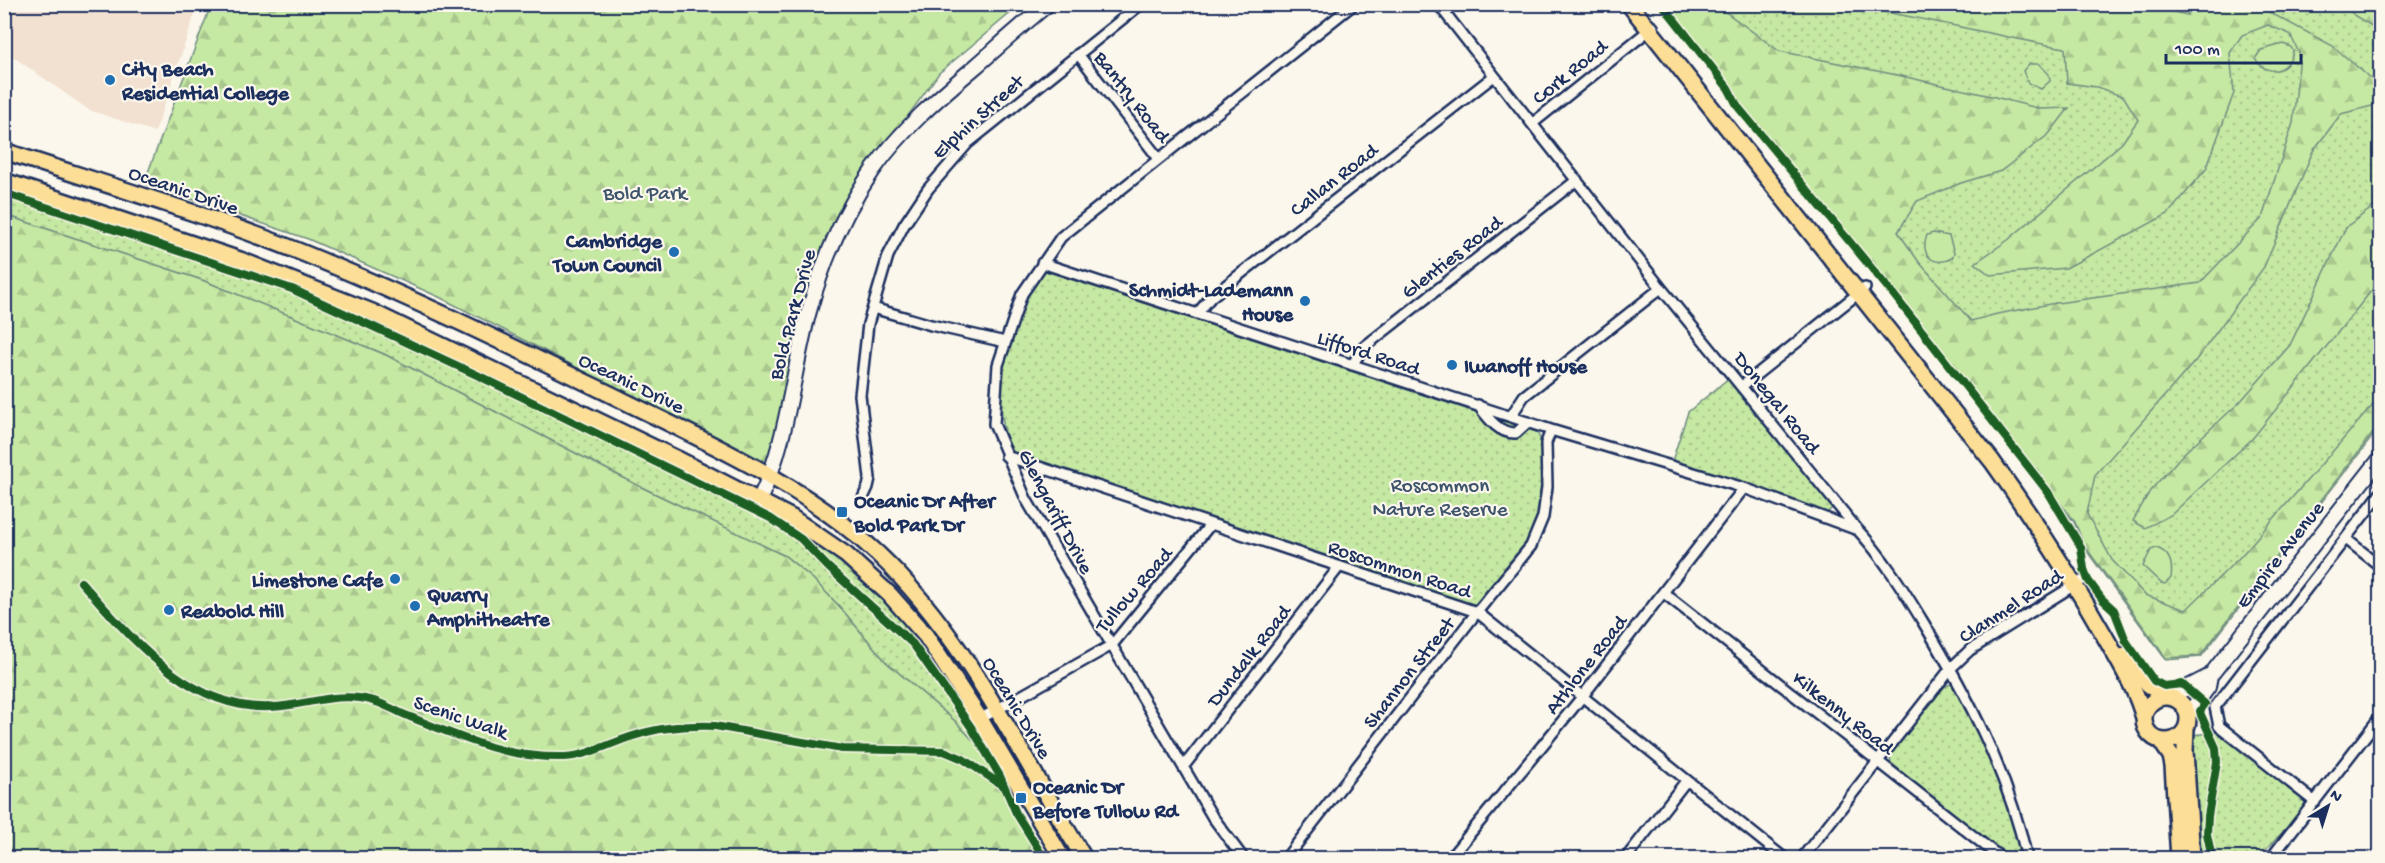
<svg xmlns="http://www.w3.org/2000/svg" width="2385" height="863" viewBox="0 0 2385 863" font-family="'Gochi Hand',sans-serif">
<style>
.built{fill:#f2e0d0}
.green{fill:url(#green-dots);stroke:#708c80;stroke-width:1.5}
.forest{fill:url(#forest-firs);stroke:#708c80;stroke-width:1.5}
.pitch{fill:#c5e8a2;stroke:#708c80;stroke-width:1.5}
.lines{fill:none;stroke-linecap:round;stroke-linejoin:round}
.street-casing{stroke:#1b2f5e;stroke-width:14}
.secondary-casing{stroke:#1b2f5e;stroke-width:18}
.primary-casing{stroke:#1b2f5e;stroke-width:20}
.street{stroke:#fbf7ec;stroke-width:9}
.secondary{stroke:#fbf7ec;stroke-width:14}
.primary{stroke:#fdde96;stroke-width:15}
.cycleway-casing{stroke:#fbf7ec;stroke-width:11}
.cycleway{stroke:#1b5e20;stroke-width:8}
.poi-dot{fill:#1f6fb2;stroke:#fbf7ec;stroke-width:2}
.labels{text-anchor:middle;stroke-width:4.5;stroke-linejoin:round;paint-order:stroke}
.poi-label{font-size:21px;font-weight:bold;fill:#1b2f5e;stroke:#fbf7ec;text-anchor:start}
.street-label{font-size:21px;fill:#1b2f5e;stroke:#fbf7ec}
.park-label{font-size:21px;fill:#3d546c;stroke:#fbf7ec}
</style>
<defs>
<pattern id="green-dots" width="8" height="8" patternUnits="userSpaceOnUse" patternTransform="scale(1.5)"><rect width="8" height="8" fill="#c5e8a2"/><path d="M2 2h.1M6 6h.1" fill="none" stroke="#a9c78e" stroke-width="1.8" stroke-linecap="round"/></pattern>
<pattern id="forest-firs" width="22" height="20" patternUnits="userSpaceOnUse" patternTransform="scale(1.5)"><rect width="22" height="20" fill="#c5e8a2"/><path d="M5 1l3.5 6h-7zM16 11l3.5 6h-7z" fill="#a9c78e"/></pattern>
</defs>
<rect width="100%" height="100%" fill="#fbf7ec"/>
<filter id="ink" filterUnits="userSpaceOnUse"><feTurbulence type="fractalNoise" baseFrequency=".0167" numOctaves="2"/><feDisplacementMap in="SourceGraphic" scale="12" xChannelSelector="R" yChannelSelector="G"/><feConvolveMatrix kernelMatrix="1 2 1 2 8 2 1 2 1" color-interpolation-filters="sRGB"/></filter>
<g filter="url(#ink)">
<path class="built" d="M5 4 198 5 155 132 89 110 5 51Z"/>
<path class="green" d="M1665 5H2380V427L2201 657 2166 660 2083 546 2074 522 1895 293 1740 107 1730 87Z
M4 186 294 285 370 317 790 522 861 574 921 639 990 745 982 750 955 721 886 662 839 606 813 579 785 556 641 487 384 354 202 280 5 215Z
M1046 271 1537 432 1543 445 1542 497 1539 515 1530 540 1481 602 1469 606 1336 559 1015 454C987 419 1006 317 1032 284 1036 279 1041 275 1046 271Z
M1730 377 1829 501 1832 508 1826 514 1671 464 1688 412Z
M1950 684 1957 689C1970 718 2027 833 2020 858H2009L1891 763 1890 756 1942 688Z
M2220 732 2301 795 2305 802 2303 811 2258 858H2197L2191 735Z"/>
<path class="forest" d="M2120 4 2154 8 2188 15V5H2260L2267 11 2333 46 2377 84 2380 82V104L2341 114 2313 151 2264 267 2196 360 2095 475 2087 514 2112 560 2145 595 2186 610 2241 556 2380 397V424L2200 656 2166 658 2084 545 2075 522 1896 292 1742 106 1732 86 1667 5H1716L1779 51 1897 75 1991 96 2041 109 2069 108 2049 134 2001 171 1961 183 1917 201 1898 232 1919 262 1971 321 1997 314 2050 304 2200 283 2262 218 2293 123 2300 55 2290 34 2268 25 2242 35 2230 53 2234 93 2206 169 2168 214 2066 268 1990 275 1975 263 2008 240 2122 143 2138 120 2124 97 2097 87 2067 83 2065 48C1991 35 1918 16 1844 5Z
M211 5H1020L939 73 847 200 770 471 555 356 439 297 308 239 144 183Z
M2344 5H2380V31L2355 16Z
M2380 202V280L2252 439 2171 515 2145 528 2133 521 2150 491 2184 453 2239 403 2290 345 2346 227Z
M5 215 202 280 384 354 641 487 785 556 813 579 839 606 886 662 955 721 982 750 998 777 1009 804 1040 858H5Z"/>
<path class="pitch" d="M2283 44 2291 47 2293 51C2288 73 2268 77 2255 59L2261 50Z
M2029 64H2039L2049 74 2050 81 2041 89 2028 83 2023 71Z
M1933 233 1949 236 1954 253 1952 258C1934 268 1919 255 1927 235Z
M2156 548C2170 552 2173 564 2171 578L2165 584 2161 583 2143 566 2151 550Z"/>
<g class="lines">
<defs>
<path id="street" d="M1438 4 1661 288 1857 529C1883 557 1903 589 1923 622 1968 696 2008 773 2027 858
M1078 54 1159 159
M1533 123 1653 27
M1042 263 1551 430 1744 488 1855 529
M873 308 931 325 1005 342
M1197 314 1211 297 1494 76
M1352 365 1364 347 1577 180
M1742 386 1865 288
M1478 405C1488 418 1499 434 1516 433L1528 422
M1511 416 1524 396 1661 288
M1006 456 1477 612 1784 858
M862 500 868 487 870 478 860 395 868 324 888 256 904 225 928 189 968 143 1141 4
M2346 539 2380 566
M1664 593 2001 858
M980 719 1112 645 1210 525
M1184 766 1339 567
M2315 802 2219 726 2215 707 2380 494
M1243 858 1212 816 1026 499 994 424 998 365 1022 294 1061 237 1354 4
M1286 858 1477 612 1531 546 1543 517 1547 487 1546 443 1551 430
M1450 858 1582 697 1744 488
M1626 858 1686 781
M1802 858 1951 668 1970 650 2081 581
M2271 858 2380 717"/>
<path id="secondary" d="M759 500C788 442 792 373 809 311 823 261 843 213 873 170 901 130 938 98 975 67 999 46 1023 24 1048 4
M2169 697 2210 676 2380 459
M2188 715 2208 687 2210 676"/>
<path id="primary" d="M1629 4 1992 461C2032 517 2070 575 2104 635 2119 662 2136 688 2144 718
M4 151C104 184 206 214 303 253 409 296 511 346 614 396 706 442 802 483 878 554 968 639 1020 755 1084 858
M4 181 240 260 372 312 677 459 792 518 846 555 890 595 926 636 980 719 1062 858
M2126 655 2148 684 2164 697
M2144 719a22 22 0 1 1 44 0a22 22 0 1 1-44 0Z
M2186 729 2185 751 2192 858
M2160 740 2171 756 2173 766 2179 858"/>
</defs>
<use href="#street" class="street-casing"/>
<use href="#secondary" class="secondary-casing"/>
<use href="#primary" class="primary-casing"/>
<use href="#street" class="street"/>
<use href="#secondary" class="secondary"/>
<use href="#primary" class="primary"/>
<defs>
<path id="cycleway" d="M1662 4 1728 88 1738 107 1893 294 2048 492 2081 547 2084 569 2088 580 2102 599 2114 610 2126 641 2154 681 2164 686 2182 684 2205 704 2200 711 2201 715 2216 748 2217 762 2208 816 2207 834 2212 858
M4 193 292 289 477 375 770 518 801 539 828 567 913 644 971 727 1000 776 1016 813 1044 858
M81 582C131 637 189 711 271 707 304 706 338 691 370 700 383 703 395 711 408 716 460 737 507 759 565 757 587 756 609 744 630 737 656 728 687 725 715 726L842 749 944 751 963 759 1003 786"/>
</defs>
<use href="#cycleway" class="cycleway-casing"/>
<use href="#cycleway" class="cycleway"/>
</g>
</g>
<g class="poi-dot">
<circle cx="110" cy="80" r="6"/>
<circle cx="674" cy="252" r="6"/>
<circle cx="1305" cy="301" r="6"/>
<circle cx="1452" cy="365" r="6"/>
<rect x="836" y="506" width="12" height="12" rx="3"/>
<circle cx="395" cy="579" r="6"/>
<circle cx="415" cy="606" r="6"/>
<circle cx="169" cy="610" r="6"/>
<rect x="1015" y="792" width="12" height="12" rx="3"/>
</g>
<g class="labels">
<g class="poi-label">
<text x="122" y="75">City Beach<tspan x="122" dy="24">Residential College</tspan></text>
<text x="662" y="247" text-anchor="end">Cambridge<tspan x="662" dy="24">Town Council</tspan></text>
<text x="1293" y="296" text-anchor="end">Schmidt-Lademann<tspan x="1293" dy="24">House</tspan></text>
<text x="1464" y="372">Iwanoff House</text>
<text x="854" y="507">Oceanic Dr After<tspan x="854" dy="24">Bold Park Dr</tspan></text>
<text x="383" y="586" text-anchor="end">Limestone Cafe</text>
<text x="427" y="601">Quarry<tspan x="427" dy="24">Amphitheatre</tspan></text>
<text x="181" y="617">Reabold Hill</text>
<text x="1033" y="793">Oceanic Dr<tspan x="1033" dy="24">Before Tullow Rd</tspan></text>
</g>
<g class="street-label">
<text transform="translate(1569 71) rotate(-39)" y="7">Cork Road</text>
<text transform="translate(1133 96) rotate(52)" y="7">Bantry Road</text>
<text transform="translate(977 116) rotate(-42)" y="7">Elphin Street</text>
<text transform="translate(1333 179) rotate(-38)" y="7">Callan Road</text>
<text transform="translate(184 189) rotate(19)" y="7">Oceanic Drive</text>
<text transform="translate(1451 256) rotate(-38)" y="7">Glenties Road</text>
<text transform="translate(791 314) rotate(-75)" y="7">Bold Park Drive</text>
<text transform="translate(1369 352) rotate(18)" y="7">Lifford Road</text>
<text transform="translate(632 382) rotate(26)" y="7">Oceanic Drive</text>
<text transform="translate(1778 402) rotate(51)" y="7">Donegal Road</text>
<text transform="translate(1057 511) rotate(62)" y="7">Glengariff Drive</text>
<text transform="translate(2279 554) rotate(-52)" y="7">Empire Avenue</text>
<text transform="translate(1400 568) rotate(18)" y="7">Roscommon Road</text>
<text transform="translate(1133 589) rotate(-49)" y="7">Tullow Road</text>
<text transform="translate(2010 605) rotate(-33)" y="7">Clanmel Road</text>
<text transform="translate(1248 655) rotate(-52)" y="7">Dundalk Road</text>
<text transform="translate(1585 664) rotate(-52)" y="7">Athlone Road</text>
<text transform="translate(1408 672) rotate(-52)" y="7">Shannon Street</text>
<text transform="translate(1018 707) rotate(59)" y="7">Oceanic Drive</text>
<text transform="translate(1844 712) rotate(38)" y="7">Kilkenny Road</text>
<text transform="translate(461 716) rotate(19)" y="7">Scenic Walk</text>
</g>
<g class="park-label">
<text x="645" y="199">Bold Park</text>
<text x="1440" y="491">Roscommon<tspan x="1440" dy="24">Nature Reserve</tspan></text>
</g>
</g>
<rect width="2385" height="863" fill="none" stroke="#fbf7ec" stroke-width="24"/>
<rect x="12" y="12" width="2361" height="839" fill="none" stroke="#1b2f5e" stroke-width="2" filter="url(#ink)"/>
<g transform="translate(2328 806) rotate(38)" stroke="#fbf7ec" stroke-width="4.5" paint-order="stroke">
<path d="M0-4.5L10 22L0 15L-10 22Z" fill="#1b2f5e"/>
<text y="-9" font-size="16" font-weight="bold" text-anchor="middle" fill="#1b2f5e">N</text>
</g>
<path d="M2166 54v9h135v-9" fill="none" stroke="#1b2f5e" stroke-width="3"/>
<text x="2175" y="54" font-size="18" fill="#1b2f5e" stroke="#fbf7ec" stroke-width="4.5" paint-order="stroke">100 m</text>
</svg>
